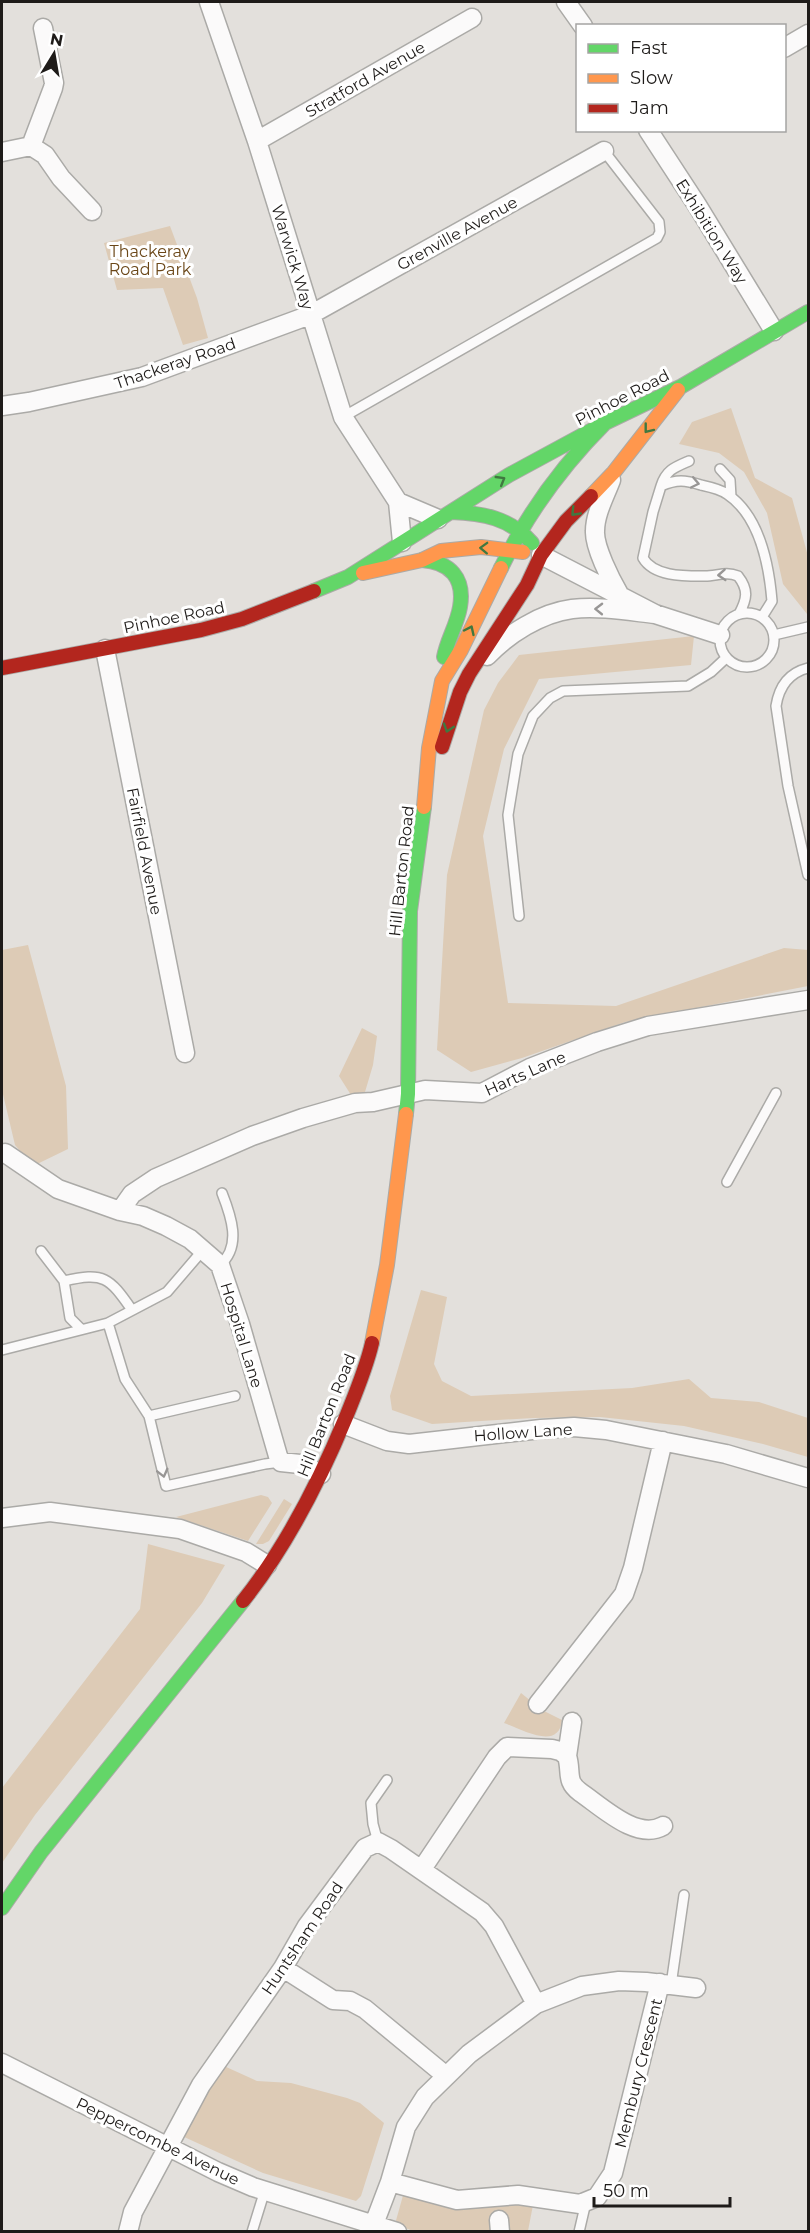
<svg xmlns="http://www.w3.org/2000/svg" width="810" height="2233" viewBox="0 0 810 2233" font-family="Montserrat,sans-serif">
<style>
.green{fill:#ddcbb6}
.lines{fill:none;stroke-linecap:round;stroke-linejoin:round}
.lane-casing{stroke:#abaaa7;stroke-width:12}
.street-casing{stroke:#abaaa7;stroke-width:21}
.fast-casing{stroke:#abaaa7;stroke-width:16}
.slow-casing{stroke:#abaaa7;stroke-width:16}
.jam-casing{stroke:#abaaa7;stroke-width:16}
.lane{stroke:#fbfafa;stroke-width:9}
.street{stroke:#fbfafa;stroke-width:18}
.fast{stroke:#63d668;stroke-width:14}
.slow{stroke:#ff974d;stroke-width:14}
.jam{stroke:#b3261e;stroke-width:14}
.oneway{stroke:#407840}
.oneway2{stroke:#989695}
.labels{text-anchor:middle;stroke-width:6;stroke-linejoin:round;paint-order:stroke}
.street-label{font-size:16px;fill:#1e1b19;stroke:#fff}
.park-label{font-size:16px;fill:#6b4718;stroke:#fff}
</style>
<rect width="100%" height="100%" fill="#e3e0dc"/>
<path class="green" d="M170 226 197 298 208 338 183 345 163 288 117 290 104 243Z
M731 408 755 478 792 498 808 556V613L807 614 783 584 767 513 744 472 719 453 679 444 692 422Z
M694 636 691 665 539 679 504 749 483 836 508 1003 616 1006 784 948 808 950V986L625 1022 522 1058 471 1072 437 1050 447 875 484 710 498 683 519 655Z
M28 945 66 1086 68 1149 33 1166 15 1145 2 1090V950Z
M362 1028 377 1036 373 1065 365 1092 362 1095H351L339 1076Z
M421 1290 447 1297 434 1364 442 1381 471 1396 632 1388 689 1379 711 1398 759 1402 808 1418V1457L763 1444 684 1426 600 1417 533 1418 432 1424 392 1410 390 1396Z
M261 1495 268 1497 272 1503 248 1541 176 1517Z
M284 1499 292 1504 269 1541 263 1544H256Z
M148 1544 225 1565 202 1603 35 1815 2 1863V1788L140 1609Z
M521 1693 542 1710 562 1720C559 1751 523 1730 504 1723Z
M224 2066 257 2081 291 2083 347 2098 360 2103 384 2123 361 2196 356 2201 263 2173 182 2136 208 2087Z
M404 2192 515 2201 533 2205 528 2231H413L395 2224Z"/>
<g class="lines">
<defs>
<path id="lane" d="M343 417 657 238 660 232 659 222 604 151
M720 469 730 480 731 497
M661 486C666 470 675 467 689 461
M720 640a27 27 0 1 1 54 0a27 27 0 1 1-54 0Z
M739 614C747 599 749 590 738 576 726 571 717 576 705 576 685 576 654 577 643 558L653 512 661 486C677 479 685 480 701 485 710 487 720 489 727 494 760 516 769 565 772 601L762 617
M774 635 808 627
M808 668C788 673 779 687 776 706L788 786 808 875
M519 916 508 815 518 754 533 716 550 698 563 691 688 686 711 672 726 658
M727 1182 776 1093
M41 1251 64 1281 70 1318 81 1329
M220 1265C242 1246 231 1216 222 1193
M64 1281C104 1272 109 1277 132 1310
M108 1323 125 1379 149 1416 235 1396
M2 1350 108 1323 167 1292 203 1250
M149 1416 166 1486 265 1464 281 1462
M378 1842 373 1824 371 1803 387 1780
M671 1985 684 1895
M252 2232 265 2190
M579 2232 586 2202"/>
<path id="street" d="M209 2 257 141 343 417 398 502 402 542
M566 2 583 26
M784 48 808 34
M648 130 697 205 774 331
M257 141 472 18
M31 146 45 155 61 178 92 211
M2 152 31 146 53 88 54 83 43 28
M2 406 29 402 142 377 310 315 604 151
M611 480C605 496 595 514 595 531 594 547 611 580 619 594
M398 502 438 519
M541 555 655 614 720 635
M105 649 185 1053
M487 656C508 634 541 613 572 609 599 606 628 611 655 614
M5 1153 58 1189 120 1211 143 1216 166 1226 190 1239 220 1265 240 1324 278 1456 281 1462 300 1464 321 1474
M120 1211 132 1194 156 1178 252 1136 303 1118 355 1103 373 1102 425 1090 482 1093 530 1068 597 1042 648 1026 808 1000
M343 1424 387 1441 409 1444 541 1429 574 1427 606 1430 726 1454 808 1478
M2 1518 50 1512 180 1529 246 1552 267 1565
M538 1704 624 1594 633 1568 663 1441
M567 1756 572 1722
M422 1869 497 1757 507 1747 552 1749 560 1751 567 1756C572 1772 565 1781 580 1792 602 1807 637 1841 663 1826
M283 1968 333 2000 350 2001 365 2009 445 2075
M2 2063 218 2172 253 2187 397 2232
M390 2182 457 2200 518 2195 580 2204 597 2197 613 2173 660 1983
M499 2220 500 2232
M128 2232 133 2212 201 2085 283 1968 307 1926 365 1848 378 1842 391 1849 482 1912 494 1926 536 2004
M371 2232 390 2182 406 2127 425 2097 469 2054 536 2004 582 1986 619 1981 646 1982 696 1988"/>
<path id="fast" d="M451 512C483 513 510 518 532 543
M422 560C450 562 465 578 460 607 457 625 447 640 444 657
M501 568C528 512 561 467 605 423
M314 591 348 577 509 475 605 423 682 386 808 312
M406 1114 408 1094 410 911 424 807
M2 1908 41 1852 243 1601"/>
<path id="slow" d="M591 496 614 472 678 390
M363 573 422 560 441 551 481 547 523 552
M424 807 429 748 442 681 461 650 501 568
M372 1343 387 1265 406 1114"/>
<path id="jam" d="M2 668 201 630 242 619 314 591
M442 747 460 692 469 674 527 585 541 555 566 521 591 496
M243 1601C286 1547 320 1480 346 1417 356 1392 366 1369 372 1343"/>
</defs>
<use href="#lane" class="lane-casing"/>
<use href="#street" class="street-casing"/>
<use href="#fast" class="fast-casing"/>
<use href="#slow" class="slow-casing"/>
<use href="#jam" class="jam-casing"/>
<use href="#lane" class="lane"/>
<use href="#street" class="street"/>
<use href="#fast" class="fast"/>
<use href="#slow" class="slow"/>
<use href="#jam" class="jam"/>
</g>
<defs><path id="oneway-chevron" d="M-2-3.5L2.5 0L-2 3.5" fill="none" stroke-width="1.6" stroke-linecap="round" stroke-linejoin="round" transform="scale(1.5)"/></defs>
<g class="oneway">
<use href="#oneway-chevron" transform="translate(648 429) rotate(128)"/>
<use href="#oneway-chevron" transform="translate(501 480) rotate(-31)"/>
<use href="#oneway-chevron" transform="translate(575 512) rotate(134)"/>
<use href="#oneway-chevron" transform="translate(484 548) rotate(-178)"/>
<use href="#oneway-chevron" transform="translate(470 630) rotate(-65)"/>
<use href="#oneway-chevron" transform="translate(448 728) rotate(108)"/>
</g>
<g class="oneway2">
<use href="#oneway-chevron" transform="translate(695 483) rotate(12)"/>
<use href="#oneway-chevron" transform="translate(722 575) rotate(176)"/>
<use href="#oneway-chevron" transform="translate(599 609) rotate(-179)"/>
<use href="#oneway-chevron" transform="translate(163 1473) rotate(76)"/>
</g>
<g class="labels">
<g class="street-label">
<text transform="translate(365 79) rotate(-30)" y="6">Stratford Avenue</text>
<text transform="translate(712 231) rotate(58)" y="6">Exhibition Way</text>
<text transform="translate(457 233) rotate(-29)" y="6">Grenville Avenue</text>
<text transform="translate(293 257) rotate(73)" y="6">Warwick Way</text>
<text transform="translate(175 363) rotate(-19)" y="6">Thackeray Road</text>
<text transform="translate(622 397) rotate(-27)" y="6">Pinhoe Road</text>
<text transform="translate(174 617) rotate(-12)" y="6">Pinhoe Road</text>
<text transform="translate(145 851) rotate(79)" y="6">Fairfield Avenue</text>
<text transform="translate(401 871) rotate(-84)" y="6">Hill Barton Road</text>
<text transform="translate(525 1073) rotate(-24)" y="6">Harts Lane</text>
<text transform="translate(242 1335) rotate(73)" y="6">Hospital Lane</text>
<text transform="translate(326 1415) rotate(-68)" y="6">Hill Barton Road</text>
<text transform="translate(523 1432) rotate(-4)" y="6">Hollow Lane</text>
<text transform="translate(302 1938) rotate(-56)" y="6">Huntsham Road</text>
<text transform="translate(638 2073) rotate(-76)" y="6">Membury Crescent</text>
<text transform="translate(158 2141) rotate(26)" y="6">Peppercombe Avenue</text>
</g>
<g class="park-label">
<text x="150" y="257">Thackeray<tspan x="150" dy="18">Road Park</tspan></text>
</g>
</g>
<rect width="810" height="2233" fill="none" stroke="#1e1b19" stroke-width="6"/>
<rect x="576" y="24" width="210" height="108" fill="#ffffff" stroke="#a5a4a3" stroke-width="1.5"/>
<rect x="588" y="44" width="30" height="9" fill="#63d668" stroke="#a5a4a3" stroke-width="1.5"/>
<text x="630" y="54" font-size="18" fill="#1e1b19">Fast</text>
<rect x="588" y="74" width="30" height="9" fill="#ff974d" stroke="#a5a4a3" stroke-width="1.5"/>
<text x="630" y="84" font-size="18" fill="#1e1b19">Slow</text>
<rect x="588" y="104" width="30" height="9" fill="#b3261e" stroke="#a5a4a3" stroke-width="1.5"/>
<text x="630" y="114" font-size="18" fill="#1e1b19">Jam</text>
<g transform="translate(54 54) rotate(11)" stroke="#ffffff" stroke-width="4.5" paint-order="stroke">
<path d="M0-4.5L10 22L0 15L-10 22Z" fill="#1e1b19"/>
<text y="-9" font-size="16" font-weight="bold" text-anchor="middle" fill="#1e1b19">N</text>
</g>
<path d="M594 2197v9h136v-9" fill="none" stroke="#1e1b19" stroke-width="3"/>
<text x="603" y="2197" font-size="18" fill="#1e1b19" stroke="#ffffff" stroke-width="4.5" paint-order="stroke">50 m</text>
</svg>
